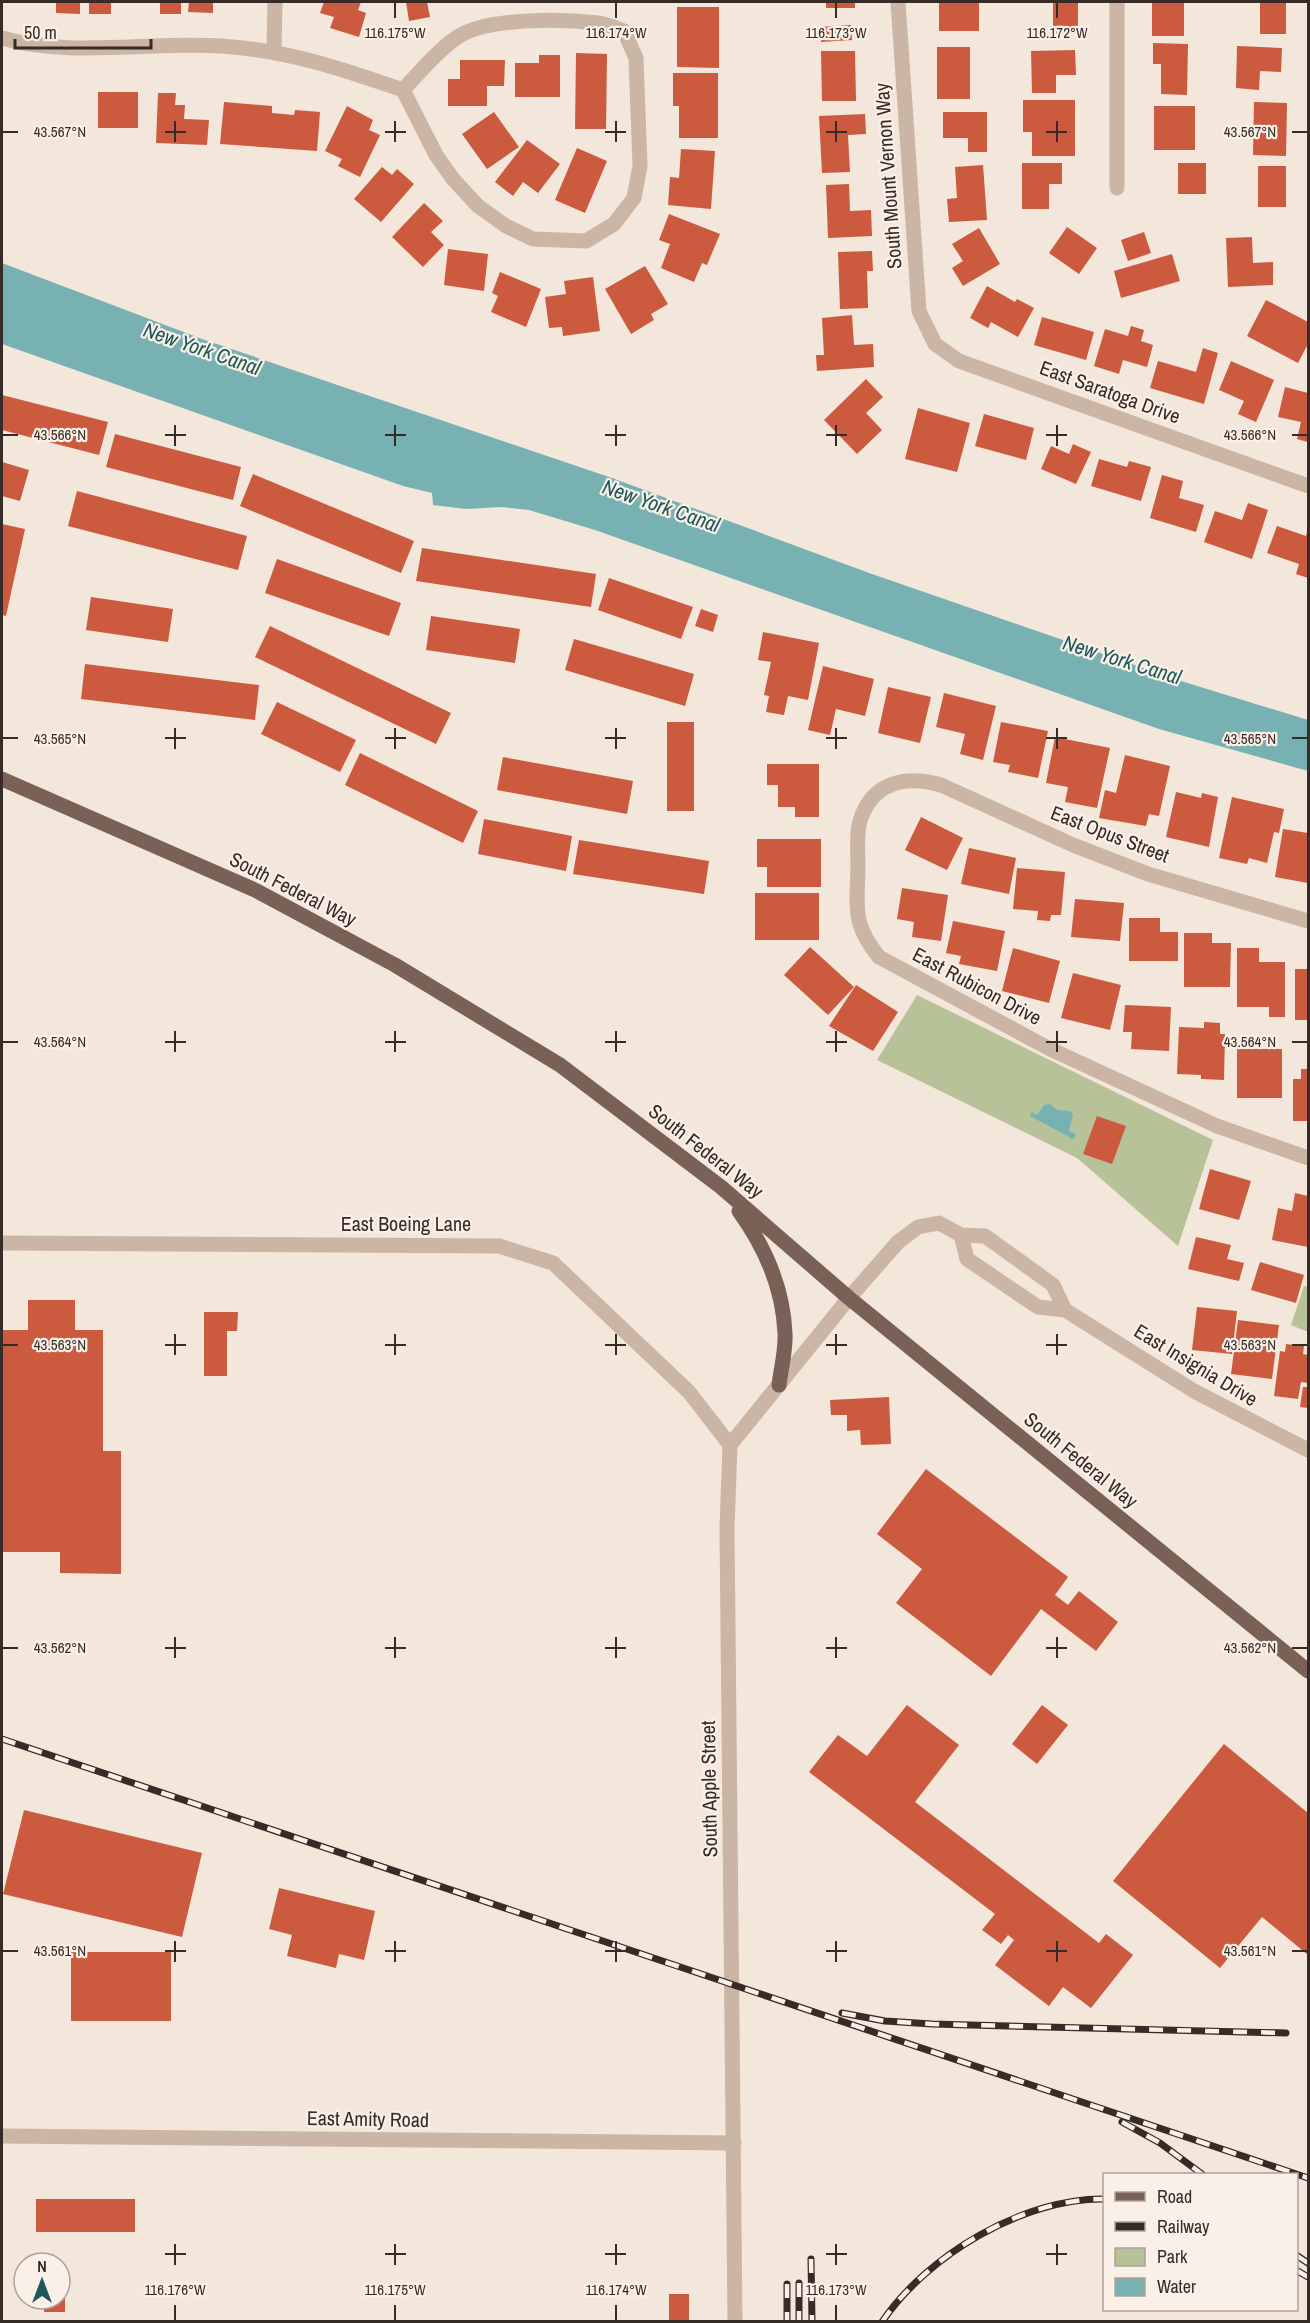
<svg xmlns="http://www.w3.org/2000/svg" width="1310" height="2323" viewBox="0 0 1310 2323" font-family="'Archivo Narrow',sans-serif">
<style>
.green{fill:#b7c299}
.water{fill:#78b1b1}
.building{fill:#cb5a3f}
.lines{fill:none;stroke-linecap:round;stroke-linejoin:round}
.minor{stroke:#cbb5a5;stroke-width:15}
.major{stroke:#796157;stroke-width:15}
.rail-casing{stroke:#372b27;stroke-width:7}
.rail{stroke:#faf0e7;stroke-width:4.5;stroke-dasharray:14;stroke-linecap:butt}
.ticks{fill:none;stroke:#372b27;stroke-width:2}
.labels{text-anchor:middle;stroke-width:4.5;stroke-linejoin:round;paint-order:stroke}
.street-label{font-size:20px;fill:#372b27;stroke:#faf0e7}
.water-label{font-size:21px;font-style:italic;fill:#1b595a;stroke:#faf0e7}
.ticks-label{font-size:15px;text-anchor:middle;fill:#372b27;stroke:#faf0e7;stroke-width:4.5;stroke-linejoin:round;paint-order:stroke}
</style>
<rect width="100%" height="100%" fill="#f3e6da"/>
<path class="green" d="M917 995 1213 1140 1178 1246 1077 1158 877 1060Z
M1304 1286 1308 1287V1332L1291 1325Z"/>
<path class="water" d="M2 263 202 339 612 478 872 574 1181 681 1308 720V771L1159 729 595 530 529 510 502 507 466 509 433 505 432 493 403 486 2 344Z
M1050 1104 1057 1110 1069 1111 1073 1114 1069 1131 1076 1134 1073 1139 1030 1116 1032 1112 1037 1115 1044 1105Z"/>
<path class="building" d="M56 2H80V14L56 13Z
M89 2H111V14H89Z
M160 2H181V14H160Z
M189 2H213V13L188 12Z
M324 2H361L358 10 366 13 359 37 330 28 334 17 320 13Z
M406 2H427L430 17 409 21Z
M826 2H855V8H826Z
M939 2H979V31H939Z
M1053 2H1078V34H1053Z
M1152 2H1184V36H1152Z
M1260 2H1286V34H1260Z
M677 7H719V68L677 67Z
M851 25 852 40 821 42 820 27Z
M1153 43 1188 44 1187 95 1161 94V64H1153Z
M1237 46 1282 48 1281 72 1260 71 1259 90 1236 88Z
M937 47H970V99H937Z
M1075 50 1076 75H1056V93H1032L1031 51Z
M821 51H855L856 101H822Z
M576 53 607 54 606 129H575Z
M539 55H560V97H515V63H539Z
M460 60H505L504 86H487V106H448V79H460Z
M673 73H718V138H679V106H673Z
M98 92H138V128H98Z
M158 93H176L175 105H185L184 119 209 120 207 145 156 143Z
M1023 100H1075V156H1032V132H1023Z
M224 102 272 106V113L294 115 295 110 320 112 317 151 220 144Z
M1254 102 1287 103 1286 156 1253 155Z
M347 106 373 120 369 130 380 135 360 177 338 166 342 159 325 151Z
M1154 106H1195V150H1154Z
M494 112 519 147 487 169 462 134Z
M943 112H987V152H968V138H943Z
M865 114 866 134 848 135 850 172 822 173 819 116Z
M527 140 560 164 538 193 523 182 513 196 495 182Z
M577 148 607 161 585 213 555 200Z
M681 149 715 151 711 209 668 205 670 177 679 178Z
M1022 163H1062V184H1049V209H1022Z
M1178 163H1206V194H1178Z
M983 165 987 220 949 222 947 199 957 198 955 167Z
M1258 166H1286V207H1258Z
M382 167 392 175 397 169 414 184 381 222 354 199Z
M849 184 850 211 871 210 872 236 828 238 826 185Z
M424 203 443 221 431 232 444 245 423 267 392 237Z
M669 214 720 234 707 265 702 263 694 282 661 268 670 244 659 240Z
M1067 227 1097 248 1079 274 1049 253Z
M979 228 1000 264 963 286 952 268 963 261 952 244Z
M1144 232 1151 253 1128 261 1121 240Z
M1252 237 1253 263 1273 262V285L1228 287 1226 238Z
M448 249 488 254 484 291 444 285Z
M872 251 873 271H867L868 308 840 309 838 252Z
M1172 254 1180 281 1121 298 1114 271Z
M645 266 668 304 651 314 654 320 631 334 605 289Z
M500 272 541 289 526 327 491 312 498 296 492 293Z
M593 277 600 331 563 336 562 327 549 328 545 297 566 294 564 281Z
M987 286 1015 302 1017 299 1034 308 1018 337 991 322 988 328 970 318Z
M1266 300 1308 322V344L1298 363 1247 336Z
M852 315 854 345 873 344 874 367 817 371 816 355H824L822 318Z
M1042 317 1094 332 1086 360 1034 345Z
M1131 326 1144 330 1141 341 1153 345 1147 367 1123 360 1119 374 1094 366 1105 329 1128 336Z
M1203 348 1218 353 1204 404 1150 388 1158 361 1196 372Z
M1231 361 1274 380 1256 422 1238 414 1244 401 1219 390Z
M866 379 883 397 866 413 882 430 857 454 824 420Z
M1285 387 1308 393V442L1297 439 1301 422 1278 417Z
M2 395 108 422 99 455 2 430Z
M918 408 970 423 957 472 905 459Z
M984 414 1034 428 1026 460 975 446Z
M115 434 241 467 233 500 106 467Z
M1073 444 1091 452 1076 484 1041 469 1051 446 1069 454Z
M1099 459 1127 467 1129 461 1151 467 1141 501 1091 486Z
M2 462 29 470 20 501 2 496Z
M253 474 414 541 401 573 240 506Z
M1162 475 1183 481 1179 498 1204 505 1196 532 1150 518Z
M77 491 247 536 238 570 68 526Z
M1248 503 1268 510 1252 559 1204 542 1215 511 1242 520Z
M2 524 25 529 6 616 2 615Z
M1277 526 1306 536 1308 529V578L1296 574 1299 564 1267 553Z
M422 548 596 574 591 607 416 581Z
M277 559 401 603 389 636 265 593Z
M609 578 693 607 681 639 598 610Z
M91 597 173 609 168 642 86 630Z
M701 609 718 615 713 632 695 626Z
M431 616 520 629 515 663 426 650Z
M270 626 451 713 436 744 255 657Z
M763 632 819 643 808 700 788 696 784 715 766 712 769 696 764 695 771 662 758 660Z
M574 639 694 674 685 706 565 670Z
M85 664 259 685 255 720 81 699Z
M823 666 874 679 865 716 836 709 830 735 808 730Z
M888 687 931 697 920 743 878 733Z
M944 693 996 706 983 760 960 754 965 734 936 727Z
M277 702 356 740 340 772 261 734Z
M667 722H694V811H667Z
M1001 722 1048 731 1038 778 1008 772 1010 765 993 762Z
M1055 737 1110 748 1097 808 1065 802 1068 787 1046 783Z
M360 753 478 811 463 843 345 785Z
M1125 755 1170 766 1159 816 1149 814 1146 826 1099 818 1105 790 1116 793Z
M503 757 633 781 627 814 497 790Z
M767 764H819V817H795V807H778V785H767Z
M1176 792 1201 798 1202 793 1218 797 1209 847 1166 837Z
M1232 797 1284 809 1279 833 1274 832 1267 863 1249 858 1247 864 1219 858Z
M921 817 963 838 947 870 905 850Z
M484 819 572 836 566 871 478 854Z
M1283 829 1308 833V883L1275 877Z
M757 839H821V887H767V867H757Z
M579 840 709 861 704 894 573 874Z
M969 848 1016 858 1009 894 961 884Z
M1017 868 1065 872 1061 915H1051L1050 921 1037 920 1038 911 1013 909Z
M902 888 948 895 941 941 912 937 914 922 897 919Z
M755 893H819V940H755Z
M1075 899 1124 903 1120 941 1071 937Z
M1129 918H1160V932H1178V961H1129Z
M953 921 1005 931 997 971 959 964 961 956 946 953Z
M1184 933H1212V943H1231L1230 987H1184Z
M810 947 854 987 828 1015 784 975Z
M1013 948 1060 961 1049 1003 1002 991Z
M1237 948H1259V962H1285V1017H1269V1007H1237Z
M1295 969H1308V1020H1295Z
M1073 973 1121 985 1110 1030 1061 1018Z
M856 985 898 1012 873 1051 829 1026Z
M1125 1005 1171 1007 1169 1051 1131 1049 1132 1032H1123Z
M1204 1022 1220 1023V1034H1225L1224 1080 1201 1079V1075L1177 1074 1179 1027 1204 1028Z
M1237 1049H1282V1098H1237Z
M1301 1069H1308V1121H1293V1079H1301Z
M1097 1116 1126 1126 1112 1164 1083 1154Z
M1210 1169 1251 1181 1239 1220 1199 1209Z
M1295 1193 1308 1196V1247L1272 1240 1278 1208 1292 1211Z
M1196 1237 1231 1245 1227 1259 1244 1263 1239 1281 1188 1269Z
M1260 1262 1304 1275 1296 1303 1251 1290Z
M28 1300H75V1330H103V1451H121V1574L60 1573V1552H2V1330H28Z
M1197 1307 1237 1311 1232 1354 1192 1350Z
M204 1312H238L237 1331H227V1376H204Z
M1238 1320 1279 1325 1272 1379 1231 1374Z
M1286 1344 1304 1346 1303 1354 1308 1355V1383L1301 1382 1298 1399 1274 1396 1280 1351 1285 1352Z
M1303 1387H1308V1408L1300 1407Z
M889 1397 891 1444 861 1445 860 1430 847 1431V1415H831L830 1400Z
M926 1469 1068 1577 1055 1595 1068 1605 1079 1591 1118 1622 1096 1651 1041 1609 991 1676 896 1603 922 1569 877 1534Z
M907 1705 959 1745 915 1802 1099 1943 1106 1934 1133 1955 1091 2008 1063 1987 1049 2006 995 1965 1014 1940 1008 1935 1001 1944 982 1930 995 1914 809 1772 838 1735 867 1756Z
M1042 1705 1068 1725 1037 1764 1012 1744Z
M1224 1744 1308 1813V1955L1262 1917 1220 1968 1113 1881Z
M24 1810 202 1853 182 1937 3 1894Z
M279 1888 375 1911 364 1960 339 1954 336 1968 287 1956 292 1935 269 1929Z
M71 1952H171V2021H71Z
M36 2199H135V2232H36Z
M60 2286H65V2312H44V2299H60Z
M669 2294H689V2321H669Z"/>
<g class="lines">
<path class="minor" d="M898 2 919 311 935 344 959 361 1308 486
M2 38C71 58 150 41 221 46 287 50 342 69 403 90 420 72 436 52 456 38 486 17 562 19 598 23 607 24 616 28 624 31L636 58 640 166 634 198 614 224 586 241 533 239 506 226 478 206 453 179 436 155 403 90
M274 51 275 2
M1117 188V2
M1308 921 1148 874 1073 845 941 785C905 775 872 782 860 821 856 834 858 853 858 867 857 908 852 924 879 957L1050 1049 1217 1126 1308 1158
M2 1243 499 1246 553 1263 689 1392 730 1445
M1065 1310 1194 1391 1308 1450
M2 2136 734 2143
M735 2322 727 1528 730 1445 849 1298 898 1242 918 1227 939 1223 961 1235 985 1236 1053 1285 1065 1310 1038 1307 967 1259 961 1235"/>
<path class="major" d="M2 779 257 891 395 965 560 1065 721 1187 849 1298 1308 1671
M739 1211C765 1247 783 1289 785 1333 786 1350 781 1368 779 1385"/>
<defs>
<path id="rail" d="M2 1739 1308 2178
M842 2013 885 2021 932 2024 1286 2033
M1122 2122 1160 2143 1202 2174
M1296 2255 1308 2263
M811 2259 812 2322
M1296 2270 1308 2277
M799 2283V2322
M787 2284V2322
M882 2322C927 2255 1024 2198 1104 2199"/>
</defs>
<use href="#rail" class="rail-casing"/>
<use href="#rail" class="rail"/>
</g>
<path class="ticks" d="M395 3V18M616 3V18M836 3V18M1057 3V18M175 121V142M395 121V142M616 121V142M836 121V142M1057 121V142M3 132H18M165 132H186M385 132H406M605 132H626M826 132H847M1046 132H1067M1292 132H1307M175 425V446M395 425V446M616 425V446M836 425V446M1057 425V446M3 435H18M165 435H186M385 435H406M605 435H626M826 435H847M1046 435H1067M1292 435H1307M175 728V749M395 728V749M616 728V749M836 728V749M1057 728V749M3 738H18M165 738H186M385 738H406M605 738H626M826 738H847M1046 738H1067M1292 738H1307M175 1031V1052M395 1031V1052M616 1031V1052M836 1031V1052M1057 1031V1052M3 1042H18M165 1042H186M385 1042H406M605 1042H626M826 1042H847M1046 1042H1067M1292 1042H1307M175 1334V1355M395 1334V1355M616 1334V1355M836 1334V1355M1057 1334V1355M3 1345H18M165 1345H186M385 1345H406M605 1345H626M826 1345H847M1046 1345H1067M1292 1345H1307M175 1637V1658M395 1637V1658M616 1637V1658M836 1637V1658M1057 1637V1658M3 1648H18M165 1648H186M385 1648H406M605 1648H626M826 1648H847M1046 1648H1067M1292 1648H1307M175 1941V1962M395 1941V1962M616 1941V1962M836 1941V1962M1057 1941V1962M3 1951H18M165 1951H186M385 1951H406M605 1951H626M826 1951H847M1046 1951H1067M1292 1951H1307M175 2244V2265M395 2244V2265M616 2244V2265M836 2244V2265M1057 2244V2265M165 2254H186M385 2254H406M605 2254H626M826 2254H847M1046 2254H1067M175 2305V2320M395 2305V2320M616 2305V2320M836 2305V2320"/>
<g class="labels">
<g class="street-label">
<text transform="translate(888 176) rotate(-94)" y="7">South Mount Vernon Way</text>
<text transform="translate(1110 392) rotate(20)" y="7">East Saratoga Drive</text>
<text transform="translate(1110 834) rotate(21)" y="7">East Opus Street</text>
<text transform="translate(293 889) rotate(27)" y="7">South Federal Way</text>
<text transform="translate(977 986) rotate(28)" y="7">East Rubicon Drive</text>
<text transform="translate(706 1151) rotate(38)" y="7">South Federal Way</text>
<text x="406" y="1231">East Boeing Lane</text>
<text transform="translate(1196 1365) rotate(31)" y="7">East Insignia Drive</text>
<text transform="translate(1081 1460) rotate(39)" y="7">South Federal Way</text>
<text transform="translate(709 1789) rotate(-91)" y="7">South Apple Street</text>
<text transform="translate(368 2119) rotate(1)" y="7">East Amity Road</text>
</g>
<g class="water-label">
<text transform="translate(202 349) rotate(19)" y="7">New York Canal</text>
<text transform="translate(661 506) rotate(19)" y="7">New York Canal</text>
<text transform="translate(1122 660) rotate(17)" y="7">New York Canal</text>
</g>
</g>
<g class="ticks-label">
<text x="395" y="38">116.175°W</text>
<text x="616" y="38">116.174°W</text>
<text x="836" y="38">116.173°W</text>
<text x="1057" y="38">116.172°W</text>
<text x="60" y="137">43.567°N</text>
<text x="1250" y="137">43.567°N</text>
<text x="60" y="440">43.566°N</text>
<text x="1250" y="440">43.566°N</text>
<text x="60" y="744">43.565°N</text>
<text x="1250" y="744">43.565°N</text>
<text x="60" y="1047">43.564°N</text>
<text x="1250" y="1047">43.564°N</text>
<text x="60" y="1350">43.563°N</text>
<text x="1250" y="1350">43.563°N</text>
<text x="60" y="1653">43.562°N</text>
<text x="1250" y="1653">43.562°N</text>
<text x="60" y="1956">43.561°N</text>
<text x="1250" y="1956">43.561°N</text>
<text x="175" y="2295">116.176°W</text>
<text x="395" y="2295">116.175°W</text>
<text x="616" y="2295">116.174°W</text>
<text x="836" y="2295">116.173°W</text>
</g>
<rect width="1310" height="2323" fill="none" stroke="#372b27" stroke-width="6"/>
<rect x="1103" y="2173" width="195" height="138" fill="#faf0e7" stroke="#aca19a" stroke-width="1.5"/>
<rect x="1115" y="2192" width="30" height="9" fill="#796157" stroke="#aca19a" stroke-width="1.5"/>
<text x="1157" y="2203" font-size="18" fill="#372b27">Road</text>
<rect x="1115" y="2222" width="30" height="9" fill="#372b27" stroke="#aca19a" stroke-width="1.5"/>
<text x="1157" y="2233" font-size="18" fill="#372b27">Railway</text>
<rect x="1115" y="2248" width="30" height="18" fill="#b7c299" stroke="#aca19a" stroke-width="1.5"/>
<text x="1157" y="2263" font-size="18" fill="#372b27">Park</text>
<rect x="1115" y="2278" width="30" height="18" fill="#78b1b1" stroke="#aca19a" stroke-width="1.5"/>
<text x="1157" y="2293" font-size="18" fill="#372b27">Water</text>
<g transform="translate(42 2281)"><circle r="28" fill="#faf0e7" stroke="#aca19a" stroke-width="1.5"/>
<path d="M0-4.5L10 22L0 15L-10 22Z" fill="#1b595a"/>
<text y="-9" font-size="16" font-weight="bold" text-anchor="middle" fill="#372b27">N</text>
</g>
<path d="M15 39v9h136v-9" fill="none" stroke="#372b27" stroke-width="3"/>
<text x="24" y="39" font-size="18" fill="#372b27" stroke="#faf0e7" stroke-width="4.5" paint-order="stroke">50 m</text>
</svg>
